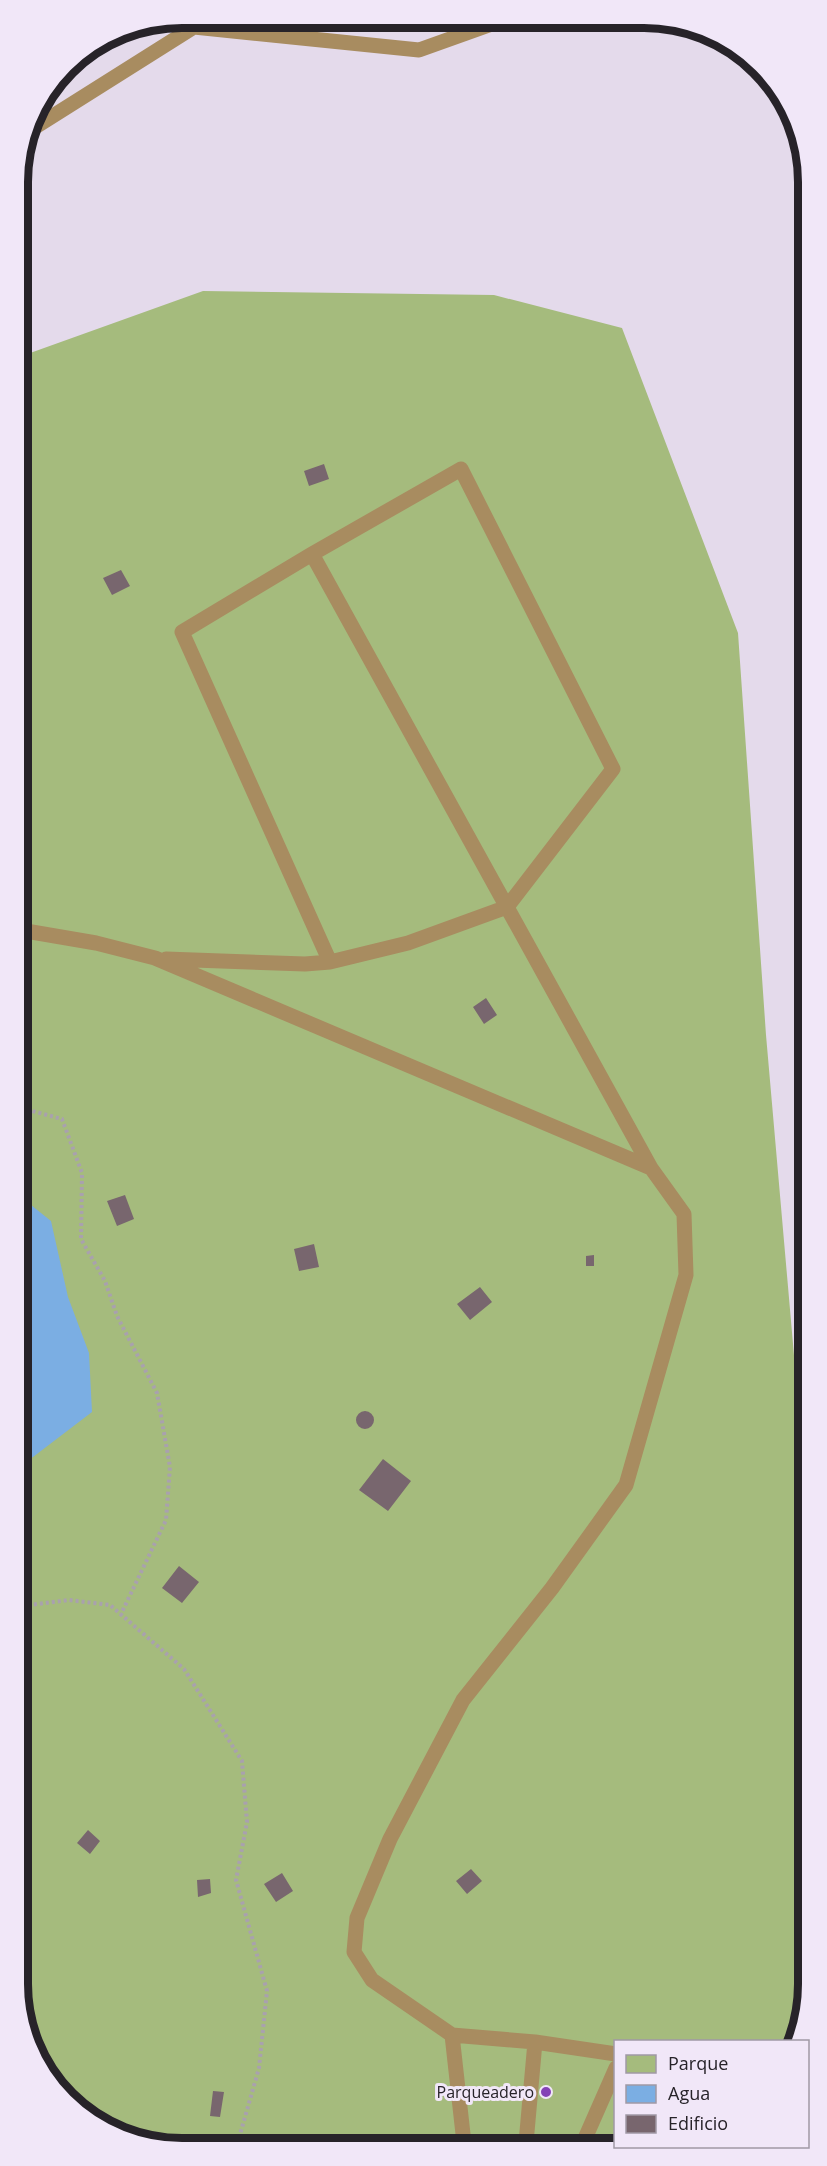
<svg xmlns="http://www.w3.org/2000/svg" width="827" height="2166" viewBox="0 0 827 2166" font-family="'Open Sans',sans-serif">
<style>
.green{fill:#a5bb7d}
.water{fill:#7baee3}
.building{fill:#78666e}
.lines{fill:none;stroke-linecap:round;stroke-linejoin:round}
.path{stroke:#a9a1ae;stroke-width:4;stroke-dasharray:3 3;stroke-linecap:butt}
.lane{stroke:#a88c60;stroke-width:15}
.poi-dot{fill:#8441b6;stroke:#f1e7f8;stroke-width:2}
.labels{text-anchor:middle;stroke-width:6;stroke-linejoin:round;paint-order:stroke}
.poi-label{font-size:16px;fill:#272329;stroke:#f1e7f8;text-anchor:end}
.rim{fill:none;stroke:#272329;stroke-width:8}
</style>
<rect width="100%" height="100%" fill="#e4daeb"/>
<path class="green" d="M203 291 494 295 622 328 738 633 766 1035 807 1504 809 1994 798 2041 616 2042 615 2143 151 2145 74 2107 24 2026 19 357Z"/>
<path class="water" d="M21 1197 51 1221 68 1297 89 1353 92 1412 33 1457 22 1463Z"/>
<path class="building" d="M324 464 329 479 309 486 304 471Z
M121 570 130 586 112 595 103 578Z
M486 998 497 1015 484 1024 473 1007Z
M21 1071 30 1073 24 1089 21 1088Z
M125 1195 134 1219 117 1226 107 1201Z
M314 1244 319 1267 299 1271 294 1249Z
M594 1255V1266H586V1256Z
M480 1287 492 1302 470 1320 457 1304Z
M356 1420a9 9 0 1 1 18 0a9 9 0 1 1-18 0Z
M383 1459 411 1481 388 1511 359 1490Z
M179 1566 199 1582 182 1603 162 1588Z
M88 1830 100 1841 90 1854 77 1843Z
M471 1869 482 1881 467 1894 456 1881Z
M282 1873 293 1891 276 1902 264 1884Z
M210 1879 211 1893 198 1897 197 1880Z
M213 2091 224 2092 220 2117 210 2116Z"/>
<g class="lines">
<path class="path" d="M21 1108 62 1119 82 1173 81 1239 105 1281 117 1316 157 1393 170 1467 166 1520 121 1614
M22 1606 69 1600 110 1605 184 1669 242 1761 247 1822 236 1880 267 1991 259 2068 237 2145"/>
<path class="lane" d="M29 131 194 27 419 50 503 20
M312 554 651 1168
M20 930 96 943 155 958 651 1168 684 1214 686 1275 626 1485 552 1588 463 1700 390 1839 357 1918 354 1952 372 1980 452 2035 464 2143
M166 959 305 964 330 962 408 943 507 907 613 769 461 469 312 554 182 632 330 962
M452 2035 535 2042 616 2054
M526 2143 535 2042
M583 2143 616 2068"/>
</g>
<circle class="poi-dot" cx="546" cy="2092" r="6"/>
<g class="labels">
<g class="poi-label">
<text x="534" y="2098">Parqueadero</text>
</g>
</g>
<path d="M0 0H827V2166H0ZM182 28H644A154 154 0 0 1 798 182V1984A154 154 0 0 1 644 2138H182A154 154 0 0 1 28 1984V182A154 154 0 0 1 182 28Z" fill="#f1e7f8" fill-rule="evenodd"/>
<path class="rim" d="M182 28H644A154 154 0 0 1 798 182V1984A154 154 0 0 1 644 2138H182A154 154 0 0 1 28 1984V182A154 154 0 0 1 182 28Z"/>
<rect x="614" y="2040" width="195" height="108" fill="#f1e7f8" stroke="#a099a5" stroke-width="1.5"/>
<rect x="626" y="2055" width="30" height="18" fill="#a5bb7d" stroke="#a099a5" stroke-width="1.5"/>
<text x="668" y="2070" font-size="18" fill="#272329">Parque</text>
<rect x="626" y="2085" width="30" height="18" fill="#7baee3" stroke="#a099a5" stroke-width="1.5"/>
<text x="668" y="2100" font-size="18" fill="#272329">Agua</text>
<rect x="626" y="2115" width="30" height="18" fill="#78666e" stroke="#a099a5" stroke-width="1.5"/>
<text x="668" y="2130" font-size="18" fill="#272329">Edificio</text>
</svg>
